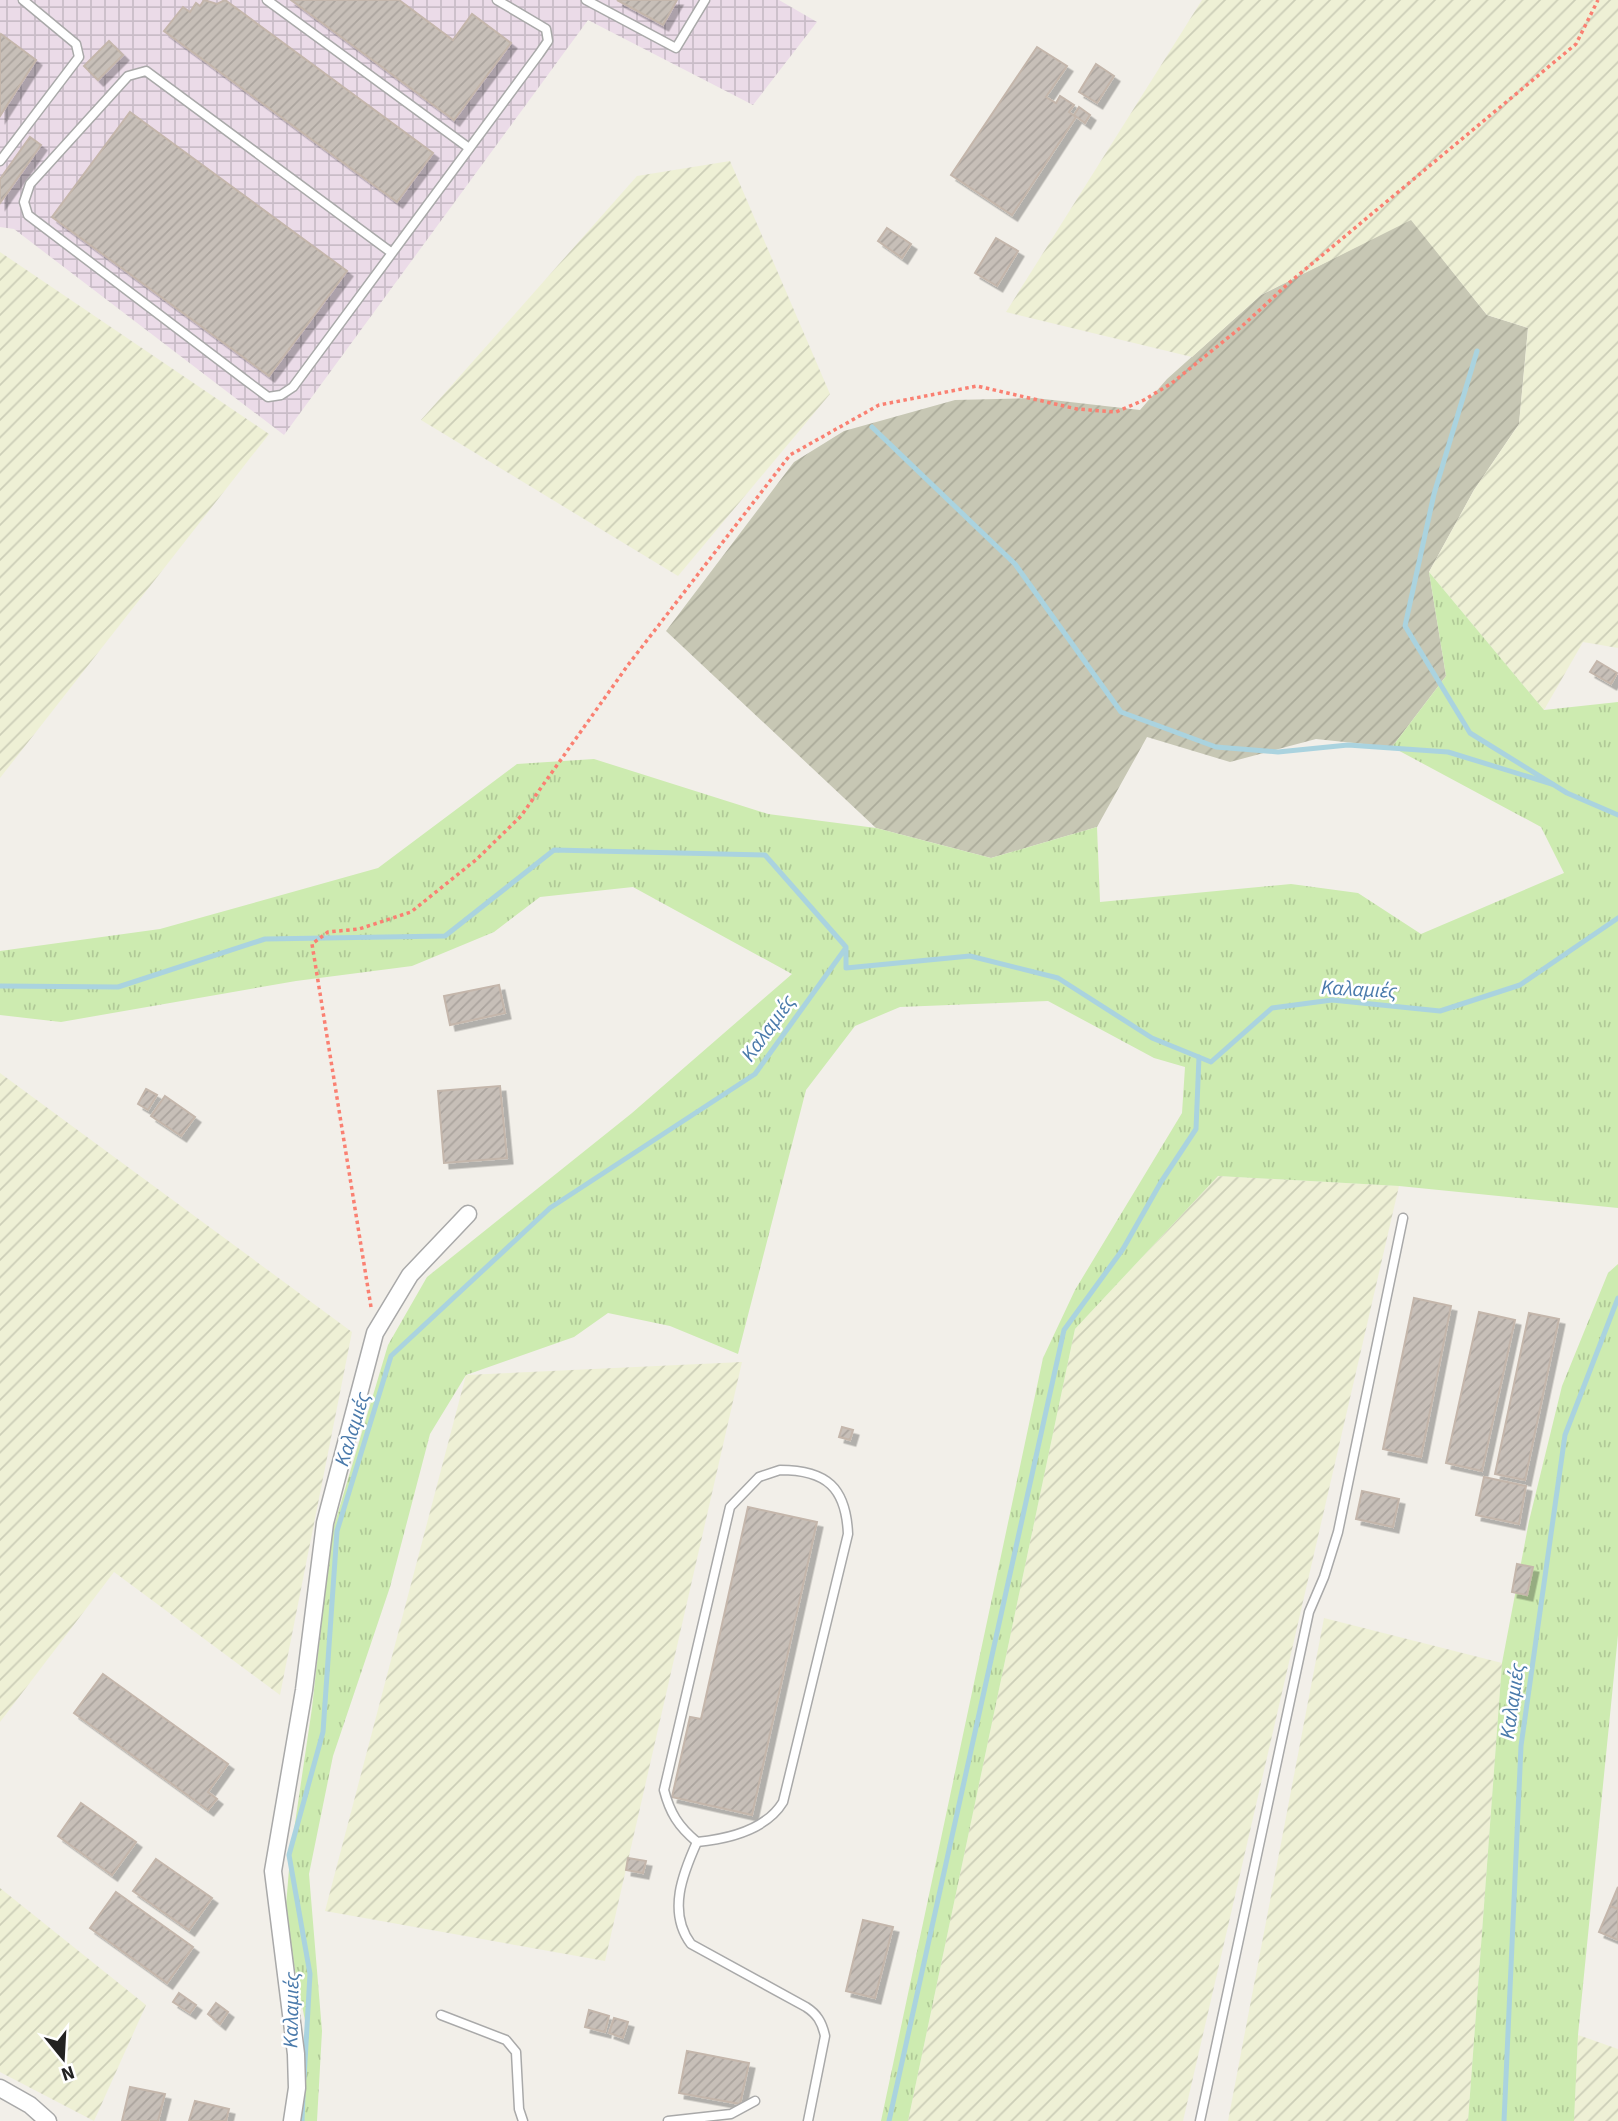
<svg xmlns="http://www.w3.org/2000/svg" width="1618" height="2121" viewBox="0 0 1618 2121" font-family="'Source Sans 3',sans-serif">
<style>
.industrial{fill:url(#industrial-grid)}
.construction{fill:url(#construction-furrows)}
.farmland{fill:url(#farmland-furrows)}
.grass{fill:url(#grass-tufts)}
.lines{fill:none;stroke-linecap:round;stroke-linejoin:round}
.stream{stroke:#aad3df;stroke-width:5}
.building{fill:url(#building-hatch);stroke:#c4b6ab;stroke-width:2;filter:url(#shadow)}
.lane-casing{stroke:#a9a9a9;stroke-width:11}
.street-casing{stroke:#a9a9a9;stroke-width:19}
.path{stroke:#fa8072;stroke-width:3.5;stroke-dasharray:3.5 3.5;stroke-linecap:butt}
.lane{stroke:#fff;stroke-width:8}
.street{stroke:#fff;stroke-width:16}
.labels{text-anchor:middle;dominant-baseline:central;stroke-width:5;stroke-linejoin:round;paint-order:stroke}
.water-label{font-size:21px;font-style:italic;fill:#4a7aab;stroke:#fff}
</style>
<defs>
<pattern id="industrial-grid" width="8" height="8" patternUnits="userSpaceOnUse" patternTransform="scale(1.75)"><rect width="8" height="8" fill="#ebdbe8"/><path d="M0 4h8M4 0v8" fill="none" stroke="#c9bcc7"/></pattern>
<pattern id="construction-furrows" width="10" height="10" patternUnits="userSpaceOnUse" patternTransform="scale(1.75)"><rect width="10" height="10" fill="#c7c7b4"/><path d="M-1 1l2-2M0 10L10 0M9 11l2-2" fill="none" stroke="#abab9a"/></pattern>
<pattern id="farmland-furrows" width="10" height="10" patternUnits="userSpaceOnUse" patternTransform="scale(1.75)"><rect width="10" height="10" fill="#eef0d5"/><path d="M-1 1l2-2M0 10L10 0M9 11l2-2" fill="none" stroke="#ccceb7"/></pattern>
<pattern id="grass-tufts" width="24" height="20" patternUnits="userSpaceOnUse" patternTransform="scale(1.75)"><rect width="24" height="20" fill="#cdebb0"/><path d="M3 7l-1-3M5 7V3M7 7l1-3M15 17l-1-3M17 17v-4M19 17l1-3" fill="none" stroke="#b0c997"/></pattern>
<pattern id="building-hatch" width="6" height="6" patternUnits="userSpaceOnUse" patternTransform="scale(1.75)"><rect width="6" height="6" fill="#c7bfb8"/><path d="M-1 1l2-2M0 6l6-6M5 7l2-2" fill="none" stroke="#aba49e"/></pattern>
<filter id="shadow"><feDropShadow dx="5.5" dy="5.5" stdDeviation="0" flood-color="#0004"/></filter>
</defs>
<rect width="100%" height="100%" fill="#f2efe9"/>
<path class="industrial" d="M 0,0 L 779,0 L 817,22 L 753,105 L 588,20 L 284,435 L 14,229 L 0,227 Z"/>
<path class="construction" d="M 1411,219 L 1487,315 L 1528,328 L 1519,424 L 1474,490 L 1429,572 L 1446,676 L 1392,747 L 1316,739 L 1230,762 L 1147,737 L 1097,827 L 991,858 L 876,828 L 666,631 L 794,462 L 844,431 L 955,400 L 1035,398 L 1140,410 L 1167,379 L 1261,295 Z"/>
<g class="farmland">
<path d="M 1202,0 L 1618,0 L 1618,648 L 1583,642 L 1544,710 L 1429,572 L 1474,490 L 1519,424 L 1528,328 L 1487,315 L 1411,220 L 1261,295 L 1192,357 L 1006,312 Z"/>
<path d="M 730,161 L 830,394 L 678,576 L 421,420 L 637,176 Z"/>
<path d="M 0,252 L 269,434 L 0,778 Z"/>
<path d="M 0,1073 L 352,1332 L 280,1695 L 114,1572 L 0,1722 Z"/>
<path d="M 1218,1176 L 1399,1186 L 1183,2121 L 908,2121 L 1075,1329 Z"/>
<path d="M 742,1362 L 605,1961 L 325,1911 L 466,1375 Z"/>
<path d="M 1324,1618 L 1502,1663 L 1468,2121 L 1228,2121 Z"/>
<path d="M 0,1888 L 146,2005 L 94,2121 L 0,2072 Z"/>
<path d="M 1578,2035 L 1618,2049 L 1618,2121 L 1574,2121 Z"/>
</g>
<g class="grass">
<path d="M 1429,572 L 1544,710 L 1618,702 L 1618,1208 L 1399,1186 L 1218,1176 L 1075,1329 L 908,2121 L 881,2121 L 1043,1358 L 1075,1290 L 1182,1113 L 1185,1067 L 1154,1058 L 1048,1001 L 900,1007 L 855,1026 L 806,1090 L 738,1354 L 670,1326 L 608,1313 L 574,1337 L 466,1375 L 430,1434 L 390,1587 L 333,1756 L 309,1874 L 322,2031 L 317,2121 L 301,2121 L 308,2036 L 285,1918 L 290,1857 L 312,1708 L 331,1536 L 388,1345 L 427,1277 L 632,1113 L 792,974 L 633,887 L 540,897 L 494,932 L 412,966 L 296,981 L 61,1022 L 0,1015 L 0,951 L 160,929 L 378,868 L 517,764 L 594,759 L 768,814 L 876,828 L 991,858 L 1097,827 L 1100,902 L 1291,884 L 1358,893 L 1421,934 L 1564,873 L 1541,827 L 1392,747 L 1446,676 Z"/>
<path d="M 1618,1264 L 1618,1635 L 1578,2035 L 1574,2121 L 1468,2121 L 1502,1663 L 1529,1521 L 1562,1386 L 1608,1273 Z"/>
</g>
<g class="lines">
<g class="stream">
<path d="M 1477,351 L 1434,494 L 1405,626 L 1470,733 L 1567,793 L 1618,815"/>
<path d="M 872,427 L 1015,564 L 1121,712 L 1216,747 L 1278,752 L 1348,745 L 1448,752 L 1552,784"/>
<path d="M 0,986 L 118,987 L 265,939 L 445,936 L 554,850 L 765,855 L 846,947 L 846,968 L 970,956 L 1058,978 L 1152,1038 L 1211,1062 L 1272,1008 L 1332,1000 L 1440,1011 L 1520,985 L 1618,918"/>
<path d="M 304,2079 L 310,1974 L 289,1855 L 323,1732 L 337,1531 L 391,1356 L 550,1208 L 755,1074 L 845,949"/>
<path d="M 302,2121 L 303,2096"/>
<path d="M 889,2121 L 1064,1330 L 1123,1249 L 1161,1182 L 1196,1129 L 1199,1057"/>
<path d="M 1504,2121 L 1521,1746 L 1565,1435 L 1618,1298"/>
</g>
</g>
<g class="building">
<path d="M 204,0 L 217,4 L 225,0 L 433,153 L 397,202 L 164,31 L 183,7 L 190,12 L 196,3 L 200,6 Z"/>
<path d="M 291,0 L 399,0 L 453,40 L 472,14 L 511,43 L 454,120 Z"/>
<path d="M 617,0 L 677,0 L 663,25 Z"/>
<path d="M 1,34 L 36,60 L 0,116 L 0,36 Z"/>
<path d="M 109,41 L 123,55 L 98,80 L 84,66 Z"/>
<path d="M 1037,47 L 1067,66 L 1046,97 L 1056,103 L 1060,96 L 1074,105 L 1069,112 L 1076,117 L 1012,215 L 951,175 Z"/>
<path d="M 1096,64 L 1114,76 L 1097,103 L 1079,92 Z"/>
<path d="M 1079,107 L 1090,115 L 1085,123 L 1074,115 Z"/>
<path d="M 130,112 L 347,271 L 269,376 L 52,217 Z"/>
<path d="M 30,137 L 41,145 L 0,203 L 0,179 Z"/>
<path d="M 887,228 L 911,244 L 902,258 L 878,241 Z"/>
<path d="M 996,238 L 1018,251 L 997,286 L 975,273 Z"/>
<path d="M 1597,661 L 1617,673 L 1611,684 L 1590,672 Z"/>
<path d="M 499,985 L 505,1013 L 450,1025 L 444,996 Z"/>
<path d="M 500,1086 L 507,1158 L 444,1163 L 438,1091 Z"/>
<path d="M 146,1089 L 157,1095 L 148,1110 L 138,1104 Z"/>
<path d="M 165,1096 L 195,1117 L 181,1136 L 151,1116 Z"/>
<path d="M 1414,1298 L 1451,1306 L 1421,1457 L 1383,1449 Z"/>
<path d="M 1479,1312 L 1515,1320 L 1482,1471 L 1446,1463 Z"/>
<path d="M 1529,1313 L 1559,1319 L 1525,1480 L 1495,1474 Z"/>
<path d="M 842,1427 L 853,1430 L 850,1440 L 839,1437 Z"/>
<path d="M 1484,1477 L 1526,1486 L 1519,1524 L 1476,1515 Z"/>
<path d="M 1362,1491 L 1399,1499 L 1393,1527 L 1356,1519 Z"/>
<path d="M 748,1507 L 817,1522 L 752,1815 L 672,1797 L 690,1717 L 701,1719 Z"/>
<path d="M 1517,1564 L 1533,1567 L 1527,1595 L 1512,1592 Z"/>
<path d="M 103,1674 L 228,1764 L 208,1792 L 217,1799 L 208,1810 L 74,1713 Z"/>
<path d="M 81,1803 L 136,1842 L 112,1875 L 58,1836 Z"/>
<path d="M 628,1858 L 646,1861 L 643,1873 L 626,1870 Z"/>
<path d="M 156,1859 L 212,1898 L 189,1930 L 133,1891 Z"/>
<path d="M 1618,1887 L 1618,1909 L 1610,1906 Z"/>
<path d="M 116,1892 L 193,1947 L 167,1983 L 90,1928 Z"/>
<path d="M 1610,1906 L 1618,1909 L 1618,1940 L 1599,1932 Z"/>
<path d="M 863,1920 L 893,1927 L 875,1998 L 846,1991 Z"/>
<path d="M 179,1993 L 196,2005 L 190,2013 L 173,2002 Z"/>
<path d="M 216,2003 L 228,2012 L 220,2024 L 208,2014 Z"/>
<path d="M 589,2010 L 609,2016 L 605,2032 L 585,2027 Z"/>
<path d="M 614,2018 L 628,2022 L 623,2038 L 609,2033 Z"/>
<path d="M 687,2051 L 749,2063 L 740,2104 L 679,2093 Z"/>
<path d="M 130,2087 L 165,2094 L 158,2121 L 122,2121 Z"/>
<path d="M 195,2101 L 229,2109 L 226,2121 L 189,2121 Z"/>
</g>
<g class="lines">
<defs>
<g id="lane">
<path d="M 267,0 L 469,148"/>
<path d="M 586,0 L 676,48 L 705,0"/>
<path d="M 0,161 L 79,57 L 76,44 L 23,0"/>
<path d="M 392,253 L 146,71 L 128,76 L 30,184 L 24,202 L 28,215 L 244,379 L 268,397 L 281,395 L 293,387 L 539,54 L 548,41 L 546,29 L 497,0"/>
<path d="M 780,1470 C 827,1470 846,1488 848,1534 L 783,1802 C 766,1830 727,1839 697,1842 C 678,1826 670,1813 664,1790 L 730,1507 L 759,1477 Z"/>
<path d="M 697,1842 C 683,1873 667,1912 691,1944 L 806,2007 C 817,2014 822,2022 825,2036 L 808,2121"/>
<path d="M 441,2015 L 506,2040 L 516,2052 L 519,2109 L 523,2121"/>
<path d="M 668,2121 L 731,2114 L 755,2101"/>
<path d="M 1200,2121 L 1309,1612 L 1324,1577 L 1338,1532 L 1403,1218"/>
</g>
<g id="street">
<path d="M 0,2088 L 30,2105 L 48,2121"/>
<path d="M 292,2121 L 297,2088 L 296,2054 L 273,1871 L 304,1690 L 325,1523 L 375,1333 L 410,1275 L 468,1214"/>
</g>
</defs>
<use href="#lane" class="lane-casing"/>
<use href="#street" class="street-casing"/>
<path class="path" d="M 371,1307 L 312,944 L 328,932 L 359,929 L 411,912 L 477,859 L 521,816 L 628,665 L 790,455 L 879,405 L 977,386 L 1077,409 L 1116,412 L 1144,400 L 1172,383 L 1240,328 L 1290,282 L 1576,44 L 1598,0"/>
<use href="#lane" class="lane"/>
<use href="#street" class="street"/>
</g>
<g class="labels">
<g class="water-label">
<text transform="translate(1359 989) rotate(3)">Καλαμιές</text>
<text transform="translate(768 1028) rotate(-54)">Καλαμιές</text>
<text transform="translate(352 1429) rotate(-73)">Καλαμιές</text>
<text transform="translate(1512 1701) rotate(-82)">Καλαμιές</text>
<text transform="translate(291 2010) rotate(-89)">Καλαμιές</text>
</g>
</g>
<g transform="translate(63 2058) rotate(162)" stroke="#ffffff" stroke-width="5" paint-order="stroke">
<path d="M0-5L12 26L0 18L-12 26Z" fill="#222222"/>
<text y="-10" font-size="19" font-weight="bold" text-anchor="middle" fill="#222222">N</text>
</g>
</svg>
